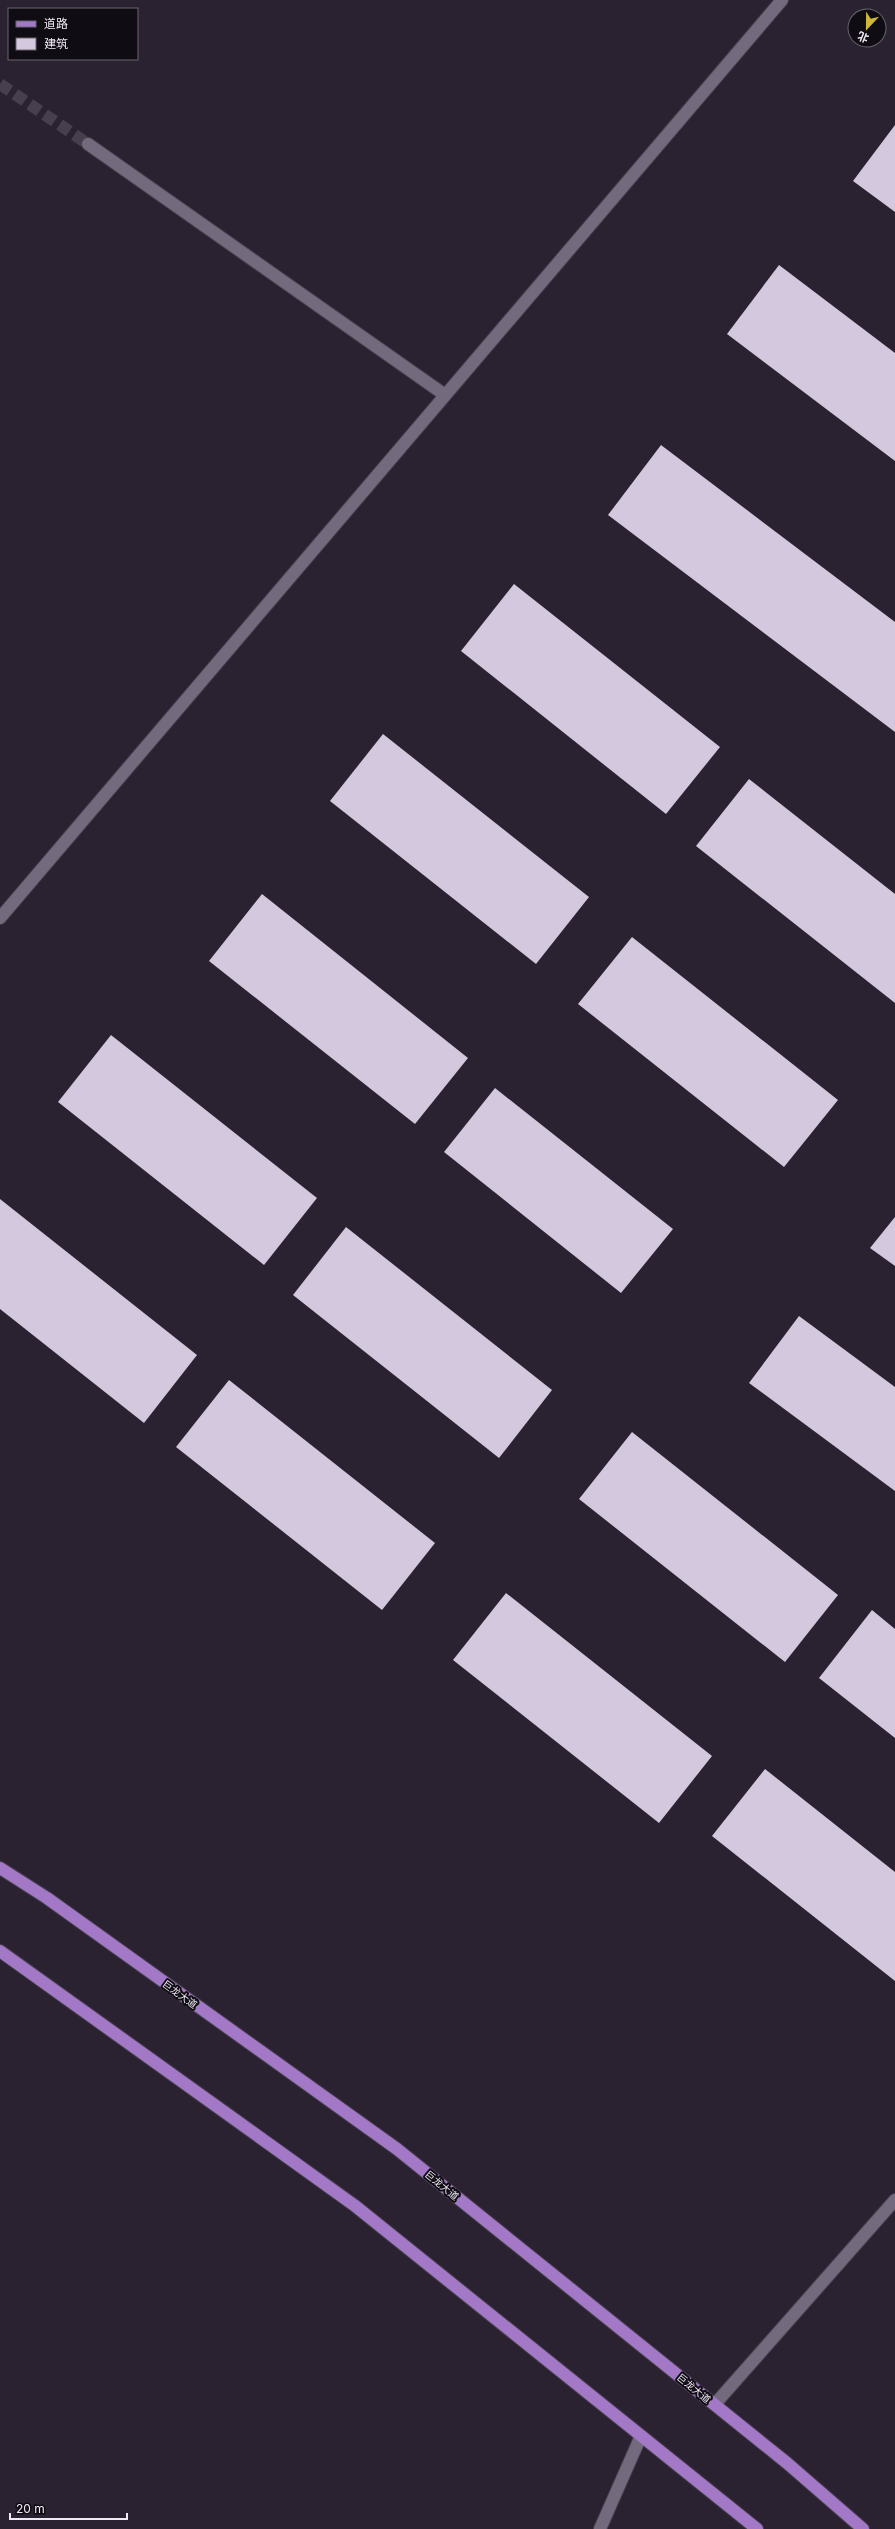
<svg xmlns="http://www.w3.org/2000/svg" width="895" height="2529" viewBox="0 0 895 2529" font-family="Inter,'Noto Sans SC',sans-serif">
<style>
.building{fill:#d3c8de}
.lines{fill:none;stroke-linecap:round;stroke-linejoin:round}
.minor-tunnel{stroke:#483f4e;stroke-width:12;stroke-dasharray:12 6;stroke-linecap:butt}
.service-casing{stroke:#47404e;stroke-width:14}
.minor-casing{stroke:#47404e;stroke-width:14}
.tertiary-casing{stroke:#47404e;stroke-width:14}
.primary-casing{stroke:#47404e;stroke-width:14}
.service{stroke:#746a7d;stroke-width:12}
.minor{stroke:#746a7d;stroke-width:12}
.tertiary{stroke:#746a7d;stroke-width:12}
.primary{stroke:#a378c6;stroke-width:12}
.labels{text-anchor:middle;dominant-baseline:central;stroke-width:4;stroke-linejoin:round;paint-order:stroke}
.street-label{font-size:10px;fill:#f0eaf5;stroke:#100c14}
</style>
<rect width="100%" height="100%" fill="#2a2131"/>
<g class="building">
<path d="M 895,125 L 895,212 L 853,181 Z"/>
<path d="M 779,265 L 895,353 L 895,461 L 727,334 Z"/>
<path d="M 661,445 L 895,622 L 895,732 L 608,515 Z"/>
<path d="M 514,584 L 720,747 L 666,814 L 461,651 Z"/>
<path d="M 383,734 L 589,897 L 536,964 L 330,801 Z"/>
<path d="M 749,779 L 895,894 L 895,1003 L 696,846 Z"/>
<path d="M 262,894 L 468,1058 L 415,1124 L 209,961 Z"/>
<path d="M 632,937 L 838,1100 L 784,1167 L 578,1004 Z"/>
<path d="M 111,1035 L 317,1198 L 264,1265 L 58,1102 Z"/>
<path d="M 495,1088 L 673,1229 L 621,1293 L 444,1152 Z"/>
<path d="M 0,1199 L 197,1355 L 144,1423 L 0,1309 Z"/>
<path d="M 895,1217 L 895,1266 L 870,1248 Z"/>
<path d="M 346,1227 L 552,1390 L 499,1458 L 293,1295 Z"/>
<path d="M 799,1316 L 895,1387 L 895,1491 L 749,1383 Z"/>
<path d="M 229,1380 L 435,1543 L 382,1610 L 176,1447 Z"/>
<path d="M 632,1432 L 838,1595 L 785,1662 L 579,1499 Z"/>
<path d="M 506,1593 L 712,1756 L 659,1823 L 453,1660 Z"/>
<path d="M 872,1610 L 895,1629 L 895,1738 L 819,1678 Z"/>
<path d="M 765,1769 L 895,1872 L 895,1981 L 712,1836 Z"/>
</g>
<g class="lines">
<path class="minor-tunnel" d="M 0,84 L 88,144"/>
<defs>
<path id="service" d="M 715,2404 L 895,2200"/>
<g id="minor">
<path d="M 88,144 L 445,395"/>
<path d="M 600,2529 L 641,2436"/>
</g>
<path id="tertiary" d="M 0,918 L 782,0"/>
<g id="primary">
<path d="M 0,1868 L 47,1898 L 397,2149 L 787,2463 L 863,2529"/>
<path d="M 0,1951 L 354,2205 L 757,2529"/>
</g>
</defs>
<use href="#service" class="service-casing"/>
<use href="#minor" class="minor-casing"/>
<use href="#tertiary" class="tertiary-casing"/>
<use href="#primary" class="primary-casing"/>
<use href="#service" class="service"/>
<use href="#minor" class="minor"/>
<use href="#tertiary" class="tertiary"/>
<use href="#primary" class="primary"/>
</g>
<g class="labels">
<g class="street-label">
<text transform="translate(180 1994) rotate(36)">巨龙大道</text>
<text transform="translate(442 2185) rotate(39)">巨龙大道</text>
<text transform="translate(694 2388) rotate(39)">巨龙大道</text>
</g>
</g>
<rect x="8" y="8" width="130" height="52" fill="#100c14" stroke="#6a656e"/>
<rect x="16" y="21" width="20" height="6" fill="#a378c6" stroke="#6a656e"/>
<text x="44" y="28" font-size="12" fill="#f0eaf5">道路</text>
<rect x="16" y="38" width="20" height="12" fill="#d3c8de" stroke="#6a656e"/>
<text x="44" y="48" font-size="12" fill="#f0eaf5">建筑</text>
<g transform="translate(867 28) rotate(202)"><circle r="19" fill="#100c14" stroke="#6a656e"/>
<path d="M0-3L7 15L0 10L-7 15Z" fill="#d0b837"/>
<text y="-6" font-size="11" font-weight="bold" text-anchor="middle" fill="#f0eaf5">北</text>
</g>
<path d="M10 2513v6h117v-6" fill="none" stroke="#f0eaf5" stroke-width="2"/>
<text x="16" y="2513" font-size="12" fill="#f0eaf5" stroke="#100c14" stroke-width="3" paint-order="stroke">20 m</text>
</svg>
